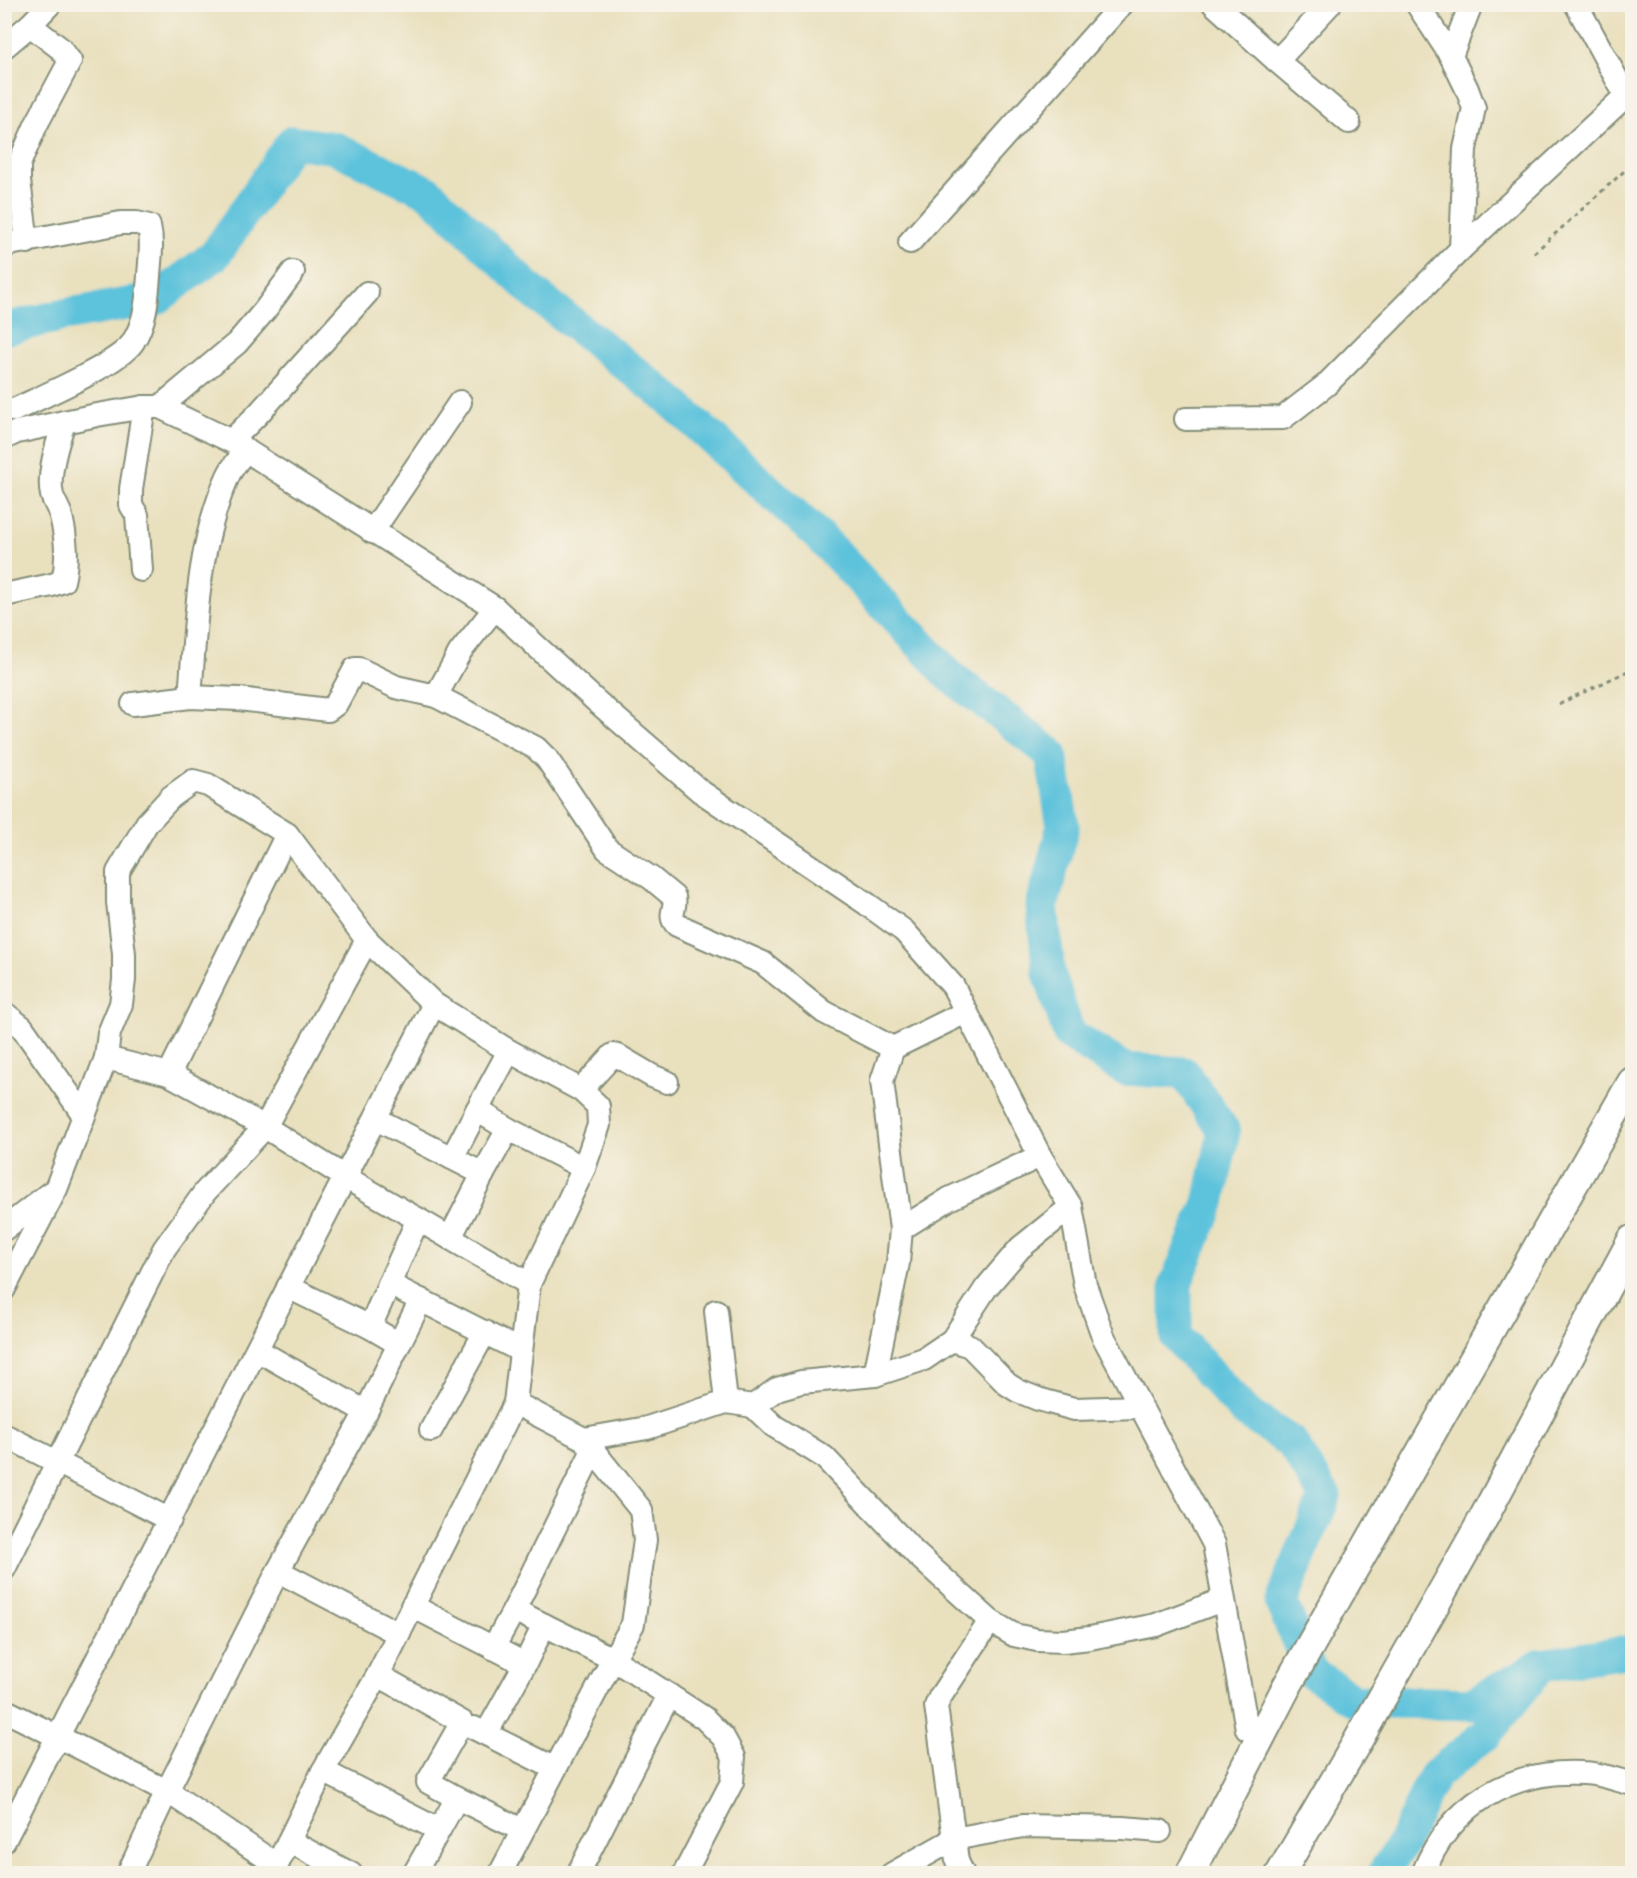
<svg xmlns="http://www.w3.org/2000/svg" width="1637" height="1878" viewBox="0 0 1637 1878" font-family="'Playpen Sans',sans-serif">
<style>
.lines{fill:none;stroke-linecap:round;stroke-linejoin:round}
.river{stroke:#5dc2db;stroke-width:33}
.minor-casing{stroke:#848e79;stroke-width:26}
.major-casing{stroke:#848e79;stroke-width:32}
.path{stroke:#848e79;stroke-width:3;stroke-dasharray:4.5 4.5;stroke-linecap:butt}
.minor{stroke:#fff;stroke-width:22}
.major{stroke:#fff;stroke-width:28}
</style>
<rect width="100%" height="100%" fill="#f7f3e8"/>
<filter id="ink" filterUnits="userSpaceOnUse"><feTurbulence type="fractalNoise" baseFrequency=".0167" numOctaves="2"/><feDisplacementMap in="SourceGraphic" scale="12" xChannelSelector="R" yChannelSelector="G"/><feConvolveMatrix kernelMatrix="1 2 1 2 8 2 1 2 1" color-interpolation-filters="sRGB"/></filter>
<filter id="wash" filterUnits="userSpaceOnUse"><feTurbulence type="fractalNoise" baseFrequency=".008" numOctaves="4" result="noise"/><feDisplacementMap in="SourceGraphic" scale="24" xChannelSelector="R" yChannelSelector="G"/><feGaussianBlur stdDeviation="1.35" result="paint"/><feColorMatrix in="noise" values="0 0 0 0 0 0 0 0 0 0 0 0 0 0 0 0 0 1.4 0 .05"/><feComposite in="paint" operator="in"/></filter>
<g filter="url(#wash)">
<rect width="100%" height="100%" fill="#e9e0be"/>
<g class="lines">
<g class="river">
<path d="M 4,329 L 64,315 L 156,299 L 215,255 L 292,142 L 335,148 L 428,192 L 534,293 L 669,399 L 824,541 L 949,675 L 1051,754 L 1063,826 L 1042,906 L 1049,973 L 1069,1034 L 1124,1069 L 1184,1073 L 1224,1131 L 1209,1203 L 1176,1283 L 1176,1336 L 1245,1412 L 1291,1442 L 1325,1496 L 1281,1602 L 1311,1672 L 1355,1701 L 1472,1704 L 1542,1665"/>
<path d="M 1383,1874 L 1404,1841 L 1434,1776 L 1486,1734 L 1542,1665 L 1632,1651"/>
</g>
</g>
</g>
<g filter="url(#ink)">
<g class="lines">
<defs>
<g id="minor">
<path d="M 1214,4 L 1277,61 L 1330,4"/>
<path d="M 1417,4 L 1451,56 L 1471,4"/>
<path d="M 1576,4 L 1626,96"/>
<path d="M 4,47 L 30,25 L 50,4"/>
<path d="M 1451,56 L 1467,89 L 1474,108 L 1465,149 L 1461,249 L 1632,90"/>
<path d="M 1277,61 L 1349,122"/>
<path d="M 27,242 L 19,181 L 19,164 L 36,125 L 70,61 L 61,49 L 30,25"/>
<path d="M 910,242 L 1122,4"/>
<path d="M 4,245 L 121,223 L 137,223 L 149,226 C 153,243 150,259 149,276 C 147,300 146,321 133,342 C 119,364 41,397 14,410 L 4,409"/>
<path d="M 160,407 L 237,343 L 265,310 L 293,272"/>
<path d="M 1186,419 L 1283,418 L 1326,385 L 1461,249"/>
<path d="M 4,438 L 17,432 L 97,415 L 144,407 L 160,407 L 231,441 L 495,608 L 595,700 L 700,791 L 867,904 L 904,931 L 953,986 L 1040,1156 L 1071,1207 L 1085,1285 L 1103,1336 L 1214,1544 L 1247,1729"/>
<path d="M 231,441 L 258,414 L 367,293"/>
<path d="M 372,532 L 460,402"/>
<path d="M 141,570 L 137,515 L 131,505 L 131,489 L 144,407"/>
<path d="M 4,595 L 52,585 L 63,581 C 68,561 66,536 61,516 C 59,509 54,502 52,495 C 47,475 58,441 64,422"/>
<path d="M 495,608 L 460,652 L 436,696 L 536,748 L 547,759 L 607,849 L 651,878 L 674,897 C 677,908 667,916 677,925 L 763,963 L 824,1012 L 893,1048"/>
<path d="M 190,697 C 196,623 197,545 228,476 C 232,467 240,458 246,450"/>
<path d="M 133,704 L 190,697 L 239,699 L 328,710 L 336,704 L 355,669 L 359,669 L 396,687 L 436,696"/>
<path d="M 367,940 L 434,1004 L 345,1177 L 529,1284 L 584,1168 L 599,1125 L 598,1106 L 581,1090 L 509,1051 L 434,1004"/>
<path d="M 966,1012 L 893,1048 L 882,1081 L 901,1229 L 949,1199 L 1040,1156"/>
<path d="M 4,1013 L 22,1027 L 83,1114"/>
<path d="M 581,1090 L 613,1055 L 618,1056 L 652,1076 L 667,1082"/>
<path d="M 376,1119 L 483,1174 L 450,1238"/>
<path d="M 508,1129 L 477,1110 L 509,1051"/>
<path d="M 452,1158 L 477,1110"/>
<path d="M 483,1174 L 508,1129 L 584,1168"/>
<path d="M 4,1229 L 50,1193"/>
<path d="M 389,1284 L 521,1351"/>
<path d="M 288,1287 L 370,1327"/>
<path d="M 4,1289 L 56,1189 L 106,1058 L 109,1033 L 121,1004 L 124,980 L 124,954 L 118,902 L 118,872 L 147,823 L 171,797 L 193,781 L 208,785 L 287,834 L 169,1074"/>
<path d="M 716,1311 L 726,1402"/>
<path d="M 952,1340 L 970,1346 L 1007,1384 L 1018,1391 L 1038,1399 L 1074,1409 L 1140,1407"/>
<path d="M 399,1344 L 421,1300"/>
<path d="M 257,1350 L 366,1412 L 399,1344 L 370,1327 L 418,1219"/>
<path d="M 875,1375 L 898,1263 L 901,1229"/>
<path d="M 515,1403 L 529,1284"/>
<path d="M 753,1406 L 774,1426 L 824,1457 L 915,1553 L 990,1621 L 1014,1635 L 1037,1640 L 1063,1641 L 1090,1638 L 1156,1625 L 1222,1600"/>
<path d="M 366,1412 L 278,1571 L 399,1634"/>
<path d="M 431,1430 L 485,1332"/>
<path d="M 4,1435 L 170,1520"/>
<path d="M 584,1439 L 647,1428 L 726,1402 L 753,1406 L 777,1389 L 801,1382 L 875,1375 L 924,1359 L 952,1340 L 986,1288 L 1020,1248 L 1071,1207"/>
<path d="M 4,1569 L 164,1249 L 205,1192 L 265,1127 L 367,940 L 287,834"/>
<path d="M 278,1571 L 167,1791 L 277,1865 L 323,1771 L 378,1675 L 515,1403 L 584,1439 L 641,1510 L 645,1540 L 633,1624 L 613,1659 L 514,1610"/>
<path d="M 412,1606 L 525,1664 L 486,1734"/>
<path d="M 493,1648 L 514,1610 L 593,1450"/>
<path d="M 525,1664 L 544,1625"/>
<path d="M 378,1675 L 462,1722 L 428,1782 L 457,1798 L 439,1830"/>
<path d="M 4,1710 L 167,1791 L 128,1874"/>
<path d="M 474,1728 L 554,1768"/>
<path d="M 323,1771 L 439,1830 L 414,1874"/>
<path d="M 457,1798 L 522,1830"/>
<path d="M 4,1841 L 345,1177 L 265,1127 L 169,1074 L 106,1058"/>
<path d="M 289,1841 L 351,1874"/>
<path d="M 500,1874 L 613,1659 L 704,1718 L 723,1737 L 734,1757 L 732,1782 L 684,1874"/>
<path d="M 578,1874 L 669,1695"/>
<path d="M 892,1874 L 954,1839 L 1023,1826 L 1123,1828 L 1160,1831"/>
<path d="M 963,1874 L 957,1861 L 936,1706 L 940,1697 L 990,1621"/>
<path d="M 1423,1874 C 1449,1805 1511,1769 1583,1773 C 1599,1773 1617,1780 1632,1784"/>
</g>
<g id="major">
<path d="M 1190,1874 L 1287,1686 L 1632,1082"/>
<path d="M 1280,1874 L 1356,1744 L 1477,1530 L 1632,1240"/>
</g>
</defs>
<use href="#minor" class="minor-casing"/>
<use href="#major" class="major-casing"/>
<g class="path">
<path d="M 1534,253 L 1632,164"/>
<path d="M 1559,704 L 1632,669"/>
</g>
<use href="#minor" class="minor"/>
<use href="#major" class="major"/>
</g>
</g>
<rect width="1637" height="1878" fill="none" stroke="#f7f3e8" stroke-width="24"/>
</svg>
